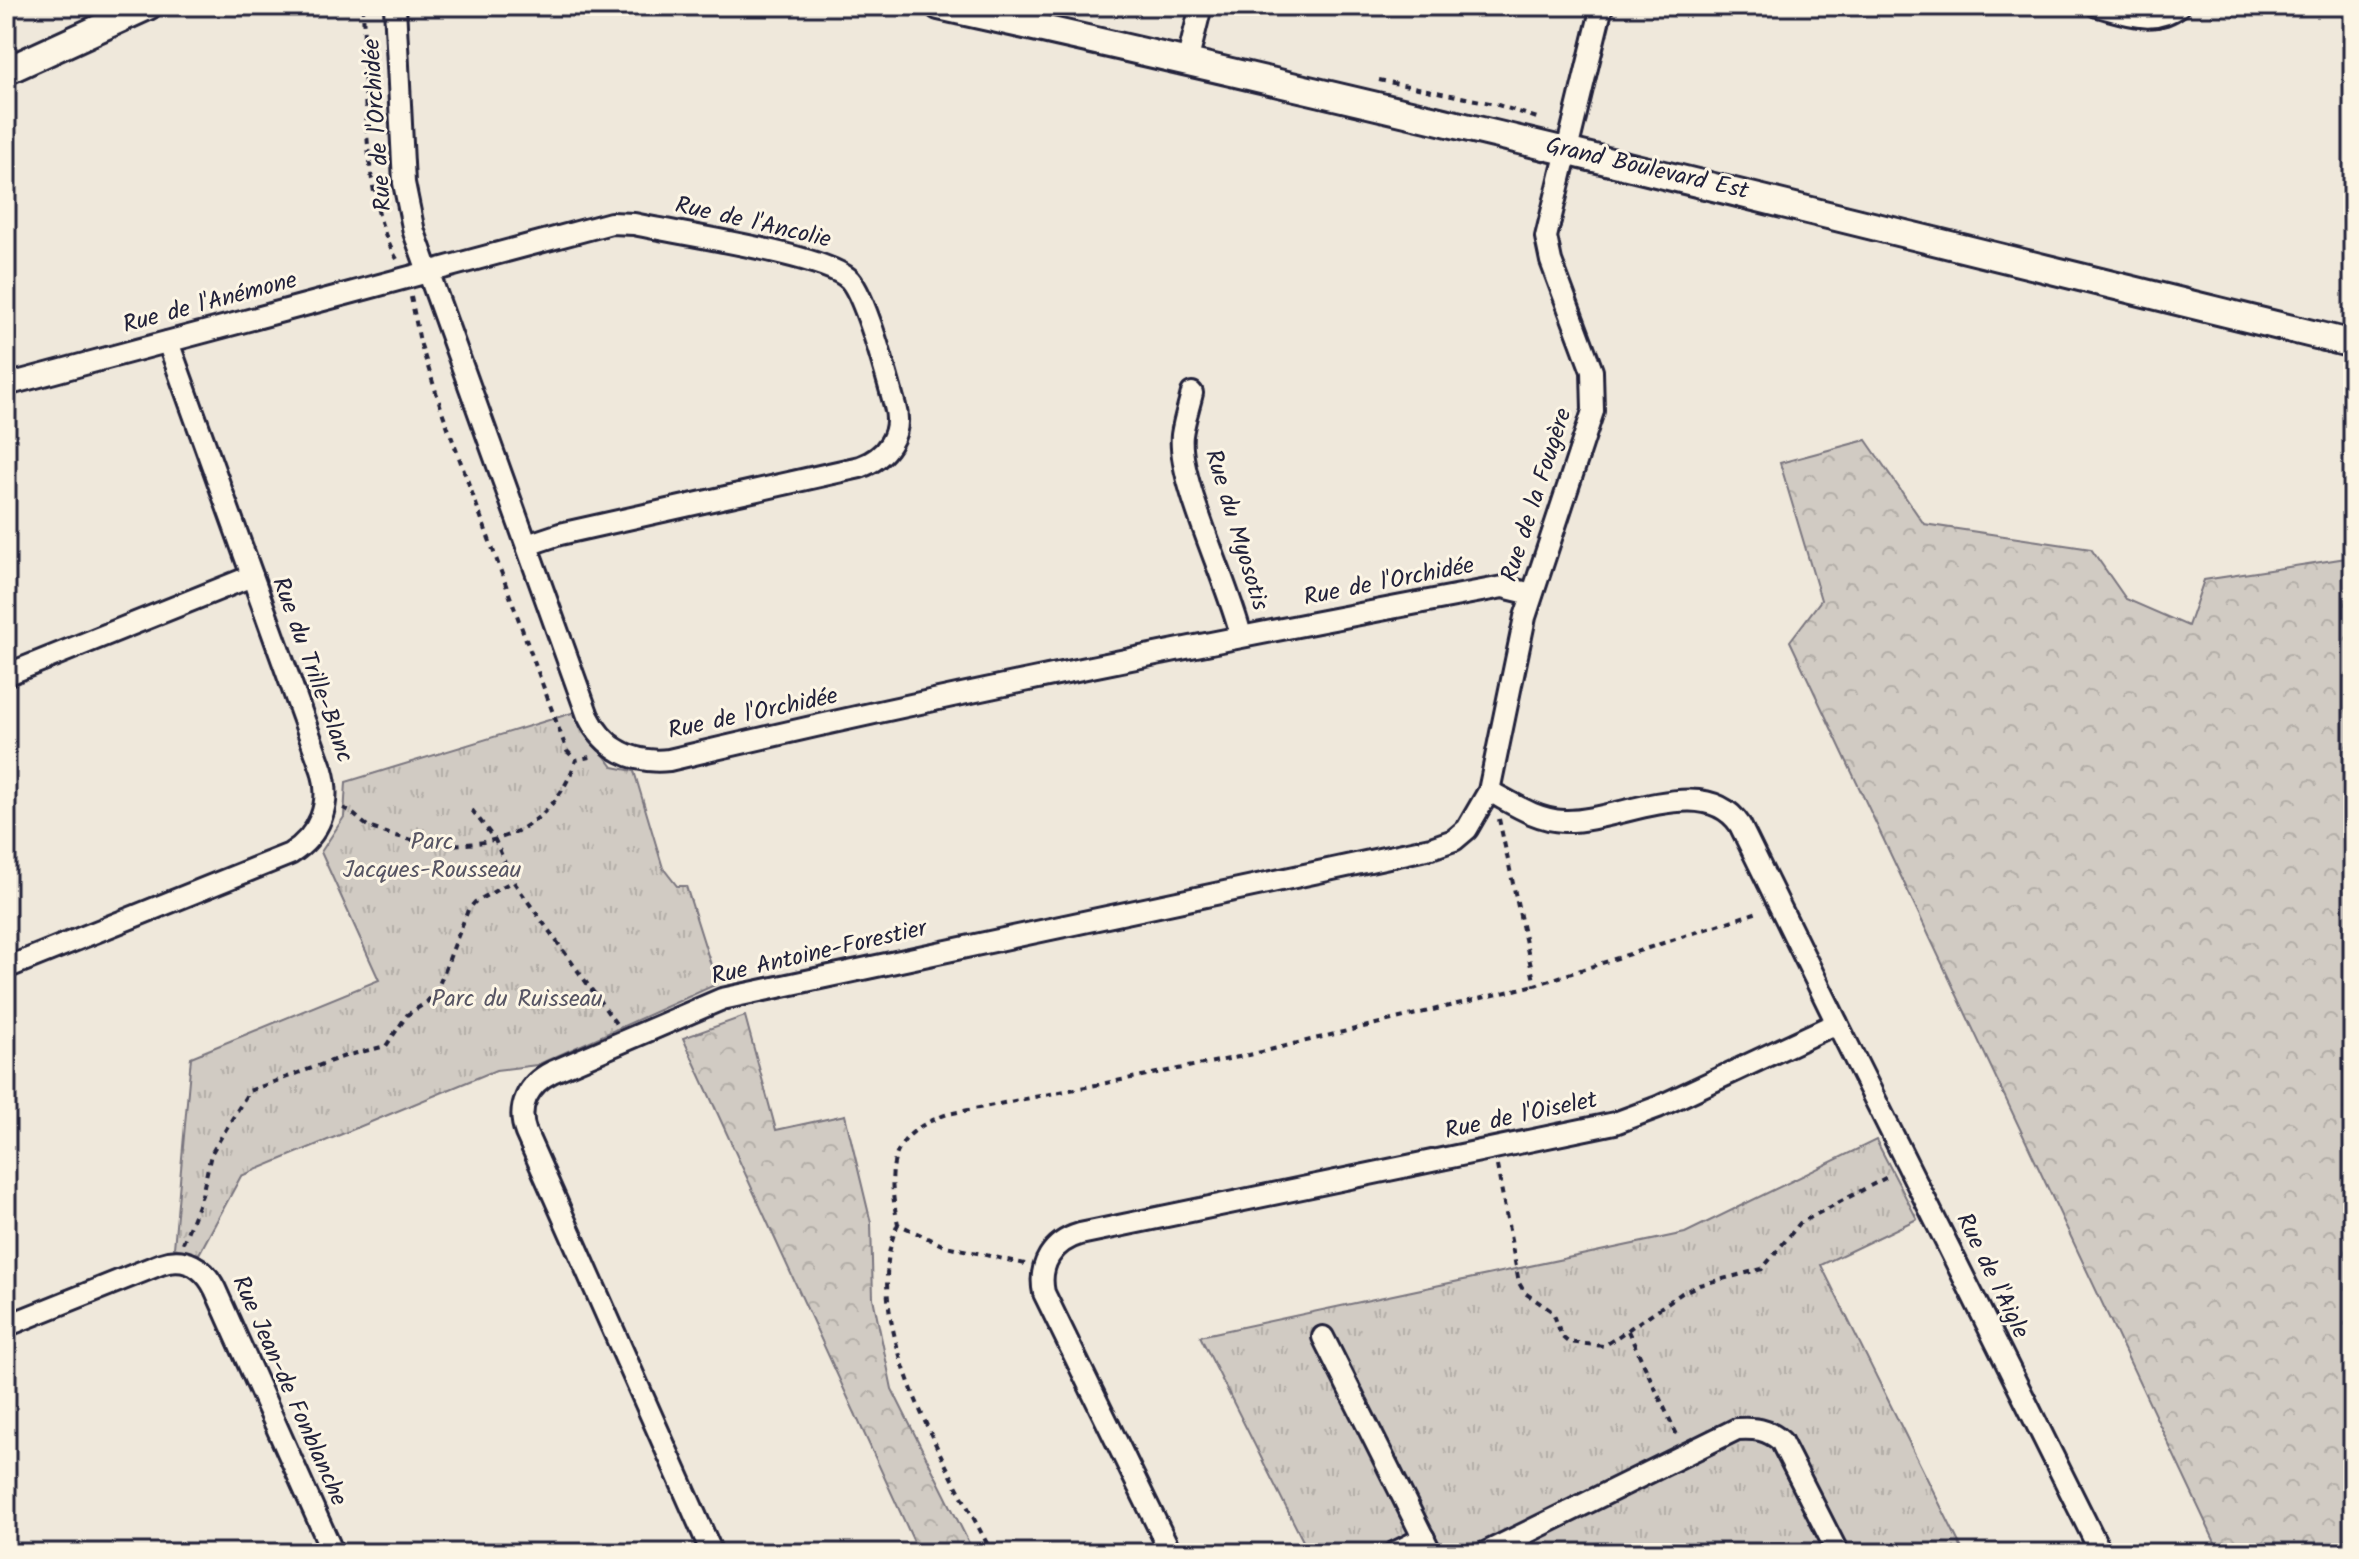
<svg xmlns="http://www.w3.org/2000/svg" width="2359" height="1559" viewBox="0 0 2359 1559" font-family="Kalam,sans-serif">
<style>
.forest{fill:url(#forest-crowns);stroke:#7a767f;stroke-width:2}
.park{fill:url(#park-tufts);stroke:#7a767f;stroke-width:2}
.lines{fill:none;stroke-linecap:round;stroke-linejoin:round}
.minor-casing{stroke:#22223b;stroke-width:26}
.tertiary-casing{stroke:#22223b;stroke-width:32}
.path{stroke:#22223b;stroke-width:4;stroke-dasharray:6 6;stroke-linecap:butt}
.minor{stroke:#fcf5e5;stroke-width:20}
.tertiary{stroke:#fcf5e5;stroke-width:26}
.labels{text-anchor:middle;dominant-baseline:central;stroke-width:6;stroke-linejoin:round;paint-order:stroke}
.street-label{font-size:24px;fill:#22223b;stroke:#fcf5e5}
.park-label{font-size:24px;fill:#575564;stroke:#fcf5e5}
</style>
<defs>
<pattern id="forest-crowns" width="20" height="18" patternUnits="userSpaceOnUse" patternTransform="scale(2)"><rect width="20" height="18" fill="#d1cbc3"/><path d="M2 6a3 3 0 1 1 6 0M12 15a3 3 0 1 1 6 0" fill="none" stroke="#b3aea8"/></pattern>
<pattern id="park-tufts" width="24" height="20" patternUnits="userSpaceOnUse" patternTransform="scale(2)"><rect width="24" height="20" fill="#d1cbc3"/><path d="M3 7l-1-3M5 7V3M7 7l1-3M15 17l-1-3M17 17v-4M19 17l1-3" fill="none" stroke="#b3aea8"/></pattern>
</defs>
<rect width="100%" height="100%" fill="#efe8db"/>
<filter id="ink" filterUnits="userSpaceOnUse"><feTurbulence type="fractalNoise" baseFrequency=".0125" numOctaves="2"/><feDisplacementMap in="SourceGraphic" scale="16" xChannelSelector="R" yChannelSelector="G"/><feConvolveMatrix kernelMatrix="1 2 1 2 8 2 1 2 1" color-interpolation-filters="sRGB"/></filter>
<g filter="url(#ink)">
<g class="forest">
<path d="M 1866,440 L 1924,524 L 2091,549 L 2126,599 L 2188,626 L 2204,580 L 2353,557 L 2353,1553 L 2220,1553 L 1790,641 L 1821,600 L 1780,463 Z"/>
<path d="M 745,1016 L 776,1130 L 845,1115 L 871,1223 L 873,1298 L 892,1389 L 974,1553 L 919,1553 L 683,1038 Z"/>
</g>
<g class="park">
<path d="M 572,713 L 613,767 L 634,771 L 663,868 L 677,886 L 686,886 L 717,984 L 537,1065 L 496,1070 L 241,1176 L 199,1254 L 174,1248 L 191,1057 L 379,980 L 321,852 L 344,817 L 346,782 Z"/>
<path d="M 1876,1140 L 1917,1219 L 1821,1265 L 1964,1553 L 1309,1553 L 1200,1336 L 1685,1233 Z"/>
</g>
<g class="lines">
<defs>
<g id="minor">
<path d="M 395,6 L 404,183 L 414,232 L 588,716 C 604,749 633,764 669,760 C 946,694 1224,639 1503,587 L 1532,594"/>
<path d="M 2097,6 C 2125,13 2154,26 2179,6"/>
<path d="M 1188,59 L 1201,6"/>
<path d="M 6,385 L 611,223 L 634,224 C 674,233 828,255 850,280 C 867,300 887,378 895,406 C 903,434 886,458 860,467 L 560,534 L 527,545"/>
<path d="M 1192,393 C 1189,406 1184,421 1182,435 C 1177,480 1229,584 1241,636"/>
<path d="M 6,675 L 252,576"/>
<path d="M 6,968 L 290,854 C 320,835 332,804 322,770 L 168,342"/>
<path d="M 1837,1023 L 2101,1553"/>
<path d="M 6,1326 L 161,1264 C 185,1256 204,1267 215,1289 L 333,1553"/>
<path d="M 1323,1337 L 1431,1553"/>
<path d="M 712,1553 L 526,1133 C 516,1107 528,1084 552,1072 L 722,999 L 1431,848 L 1454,840 L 1467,829 L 1489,791 L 1525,617 L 1593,411 L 1592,371 L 1551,261 L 1546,237 L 1602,6"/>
<path d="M 1171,1553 L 1044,1293 C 1038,1265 1052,1242 1080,1234 L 1615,1123 L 1658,1107 L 1837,1023 L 1740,825 C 1705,771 1616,823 1564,821 C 1536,820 1512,803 1489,791"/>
<path d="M 1394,1553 L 1424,1538"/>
<path d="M 1485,1553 L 1737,1429 C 1755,1428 1767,1429 1781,1441 L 1838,1553"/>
</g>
<g id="tertiary">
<path d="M 939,6 C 1413,110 1882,229 2353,344"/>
<path d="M 6,71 L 148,6"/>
</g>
</defs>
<use href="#minor" class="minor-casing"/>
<use href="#tertiary" class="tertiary-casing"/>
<g class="path">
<path d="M 363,6 C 366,77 360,199 397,259"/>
<path d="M 1379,80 L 1495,104 L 1537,118"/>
<path d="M 411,297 L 420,342 L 443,414 L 567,751 L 576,760"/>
<path d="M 343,808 C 356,813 362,825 374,829 C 454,858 545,852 576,760 L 594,756"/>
<path d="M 472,810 L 495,840 L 513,881 L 617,1025"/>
<path d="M 1499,819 L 1535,985 L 1761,911"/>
<path d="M 1497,1166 L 1519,1283 L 1525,1293 L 1553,1312 L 1562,1337 L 1568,1342 L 1604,1346 L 1682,1293 L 1699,1285 L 1762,1269 L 1800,1223 L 1889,1176"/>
<path d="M 898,1224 C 855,1318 949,1469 992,1553"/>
<path d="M 183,1243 L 202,1195 L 211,1154 L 249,1091 L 345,1056 L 386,1046 L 407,1015 L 427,1002 L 439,985 L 468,910 L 475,902 L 513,881"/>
<path d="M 1025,1264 L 942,1245 L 898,1224 C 886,1167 889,1134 948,1114 L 1249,1055 L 1535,985"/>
<path d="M 1628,1331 L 1678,1437"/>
</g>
<use href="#minor" class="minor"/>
<use href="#tertiary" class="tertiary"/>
</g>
</g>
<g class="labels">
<g class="street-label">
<text transform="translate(378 125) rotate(-94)">Rue de l'Orchidée</text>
<text transform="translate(1647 169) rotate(13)">Grand Boulevard Est</text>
<text transform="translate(753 223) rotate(13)">Rue de l'Ancolie</text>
<text transform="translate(210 303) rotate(-15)">Rue de l'Anémone</text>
<text transform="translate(1537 495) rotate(-72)">Rue de la Fougère</text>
<text transform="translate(1236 530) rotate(73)">Rue du Myosotis</text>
<text transform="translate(1389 582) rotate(-11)">Rue de l'Orchidée</text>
<text transform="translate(312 670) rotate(70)">Rue du Trille-Blanc</text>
<text transform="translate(753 714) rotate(-12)">Rue de l'Orchidée</text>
<text transform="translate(819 953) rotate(-13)">Rue Antoine-Forestier</text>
<text transform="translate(1521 1116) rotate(-12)">Rue de l'Oiselet</text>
<text transform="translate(1992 1276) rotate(64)">Rue de l'Aigle</text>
<text transform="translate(289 1391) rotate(66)">Rue Jean-de Fonblanche</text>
</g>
<g class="park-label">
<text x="432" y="842">Parc<tspan x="432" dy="28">Jacques-Rousseau</tspan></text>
<text x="517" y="999">Parc du Ruisseau</text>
</g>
</g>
<rect width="2359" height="1559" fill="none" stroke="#fcf5e5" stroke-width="32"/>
<rect x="16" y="16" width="2327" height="1527" fill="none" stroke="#22223b" stroke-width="3" filter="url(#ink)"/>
</svg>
